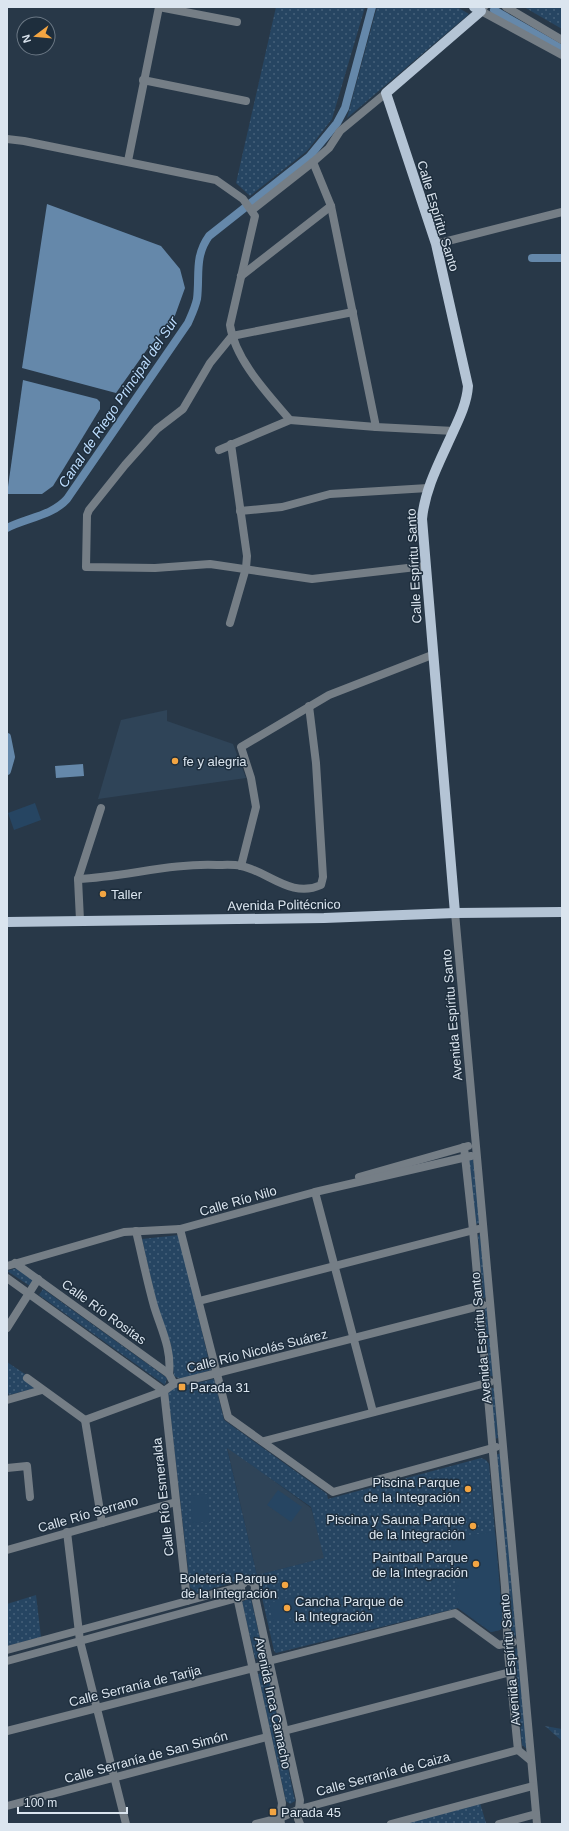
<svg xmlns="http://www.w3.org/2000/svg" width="569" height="1831" viewBox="0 0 569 1831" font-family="Arial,sans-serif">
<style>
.built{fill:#2f4458}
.green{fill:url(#green-dots);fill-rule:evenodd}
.wetland{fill:url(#wetland-marsh)}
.pitch{fill:#264562}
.water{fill:#6588aa}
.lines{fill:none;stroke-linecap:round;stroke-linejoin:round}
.canal{stroke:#6588aa;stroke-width:8}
.minor{stroke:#757e86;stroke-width:8}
.major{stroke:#b4c4d5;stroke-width:10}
.poi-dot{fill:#f3a542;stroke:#1e2e3d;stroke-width:1.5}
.labels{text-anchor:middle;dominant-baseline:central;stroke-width:3;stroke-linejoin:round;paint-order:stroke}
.street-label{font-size:13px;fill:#dbe5ef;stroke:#1e2e3d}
.poi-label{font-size:13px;fill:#dbe5ef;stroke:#1e2e3d;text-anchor:start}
.water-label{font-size:14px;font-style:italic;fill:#bcdcfd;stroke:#1e2e3d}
</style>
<defs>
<pattern id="green-dots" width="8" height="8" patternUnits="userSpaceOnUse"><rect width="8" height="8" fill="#264562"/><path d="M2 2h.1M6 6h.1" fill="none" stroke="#456079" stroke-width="1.8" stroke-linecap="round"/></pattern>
<pattern id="wetland-marsh" width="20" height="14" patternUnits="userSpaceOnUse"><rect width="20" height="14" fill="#264562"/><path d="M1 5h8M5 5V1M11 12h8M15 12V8" fill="none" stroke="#456079"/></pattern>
</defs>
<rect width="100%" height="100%" fill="#283848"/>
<g class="built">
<path d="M 167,710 L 167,721 L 233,744 L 246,778 L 98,799 L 121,720 Z"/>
<path d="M 227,1447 L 311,1508 L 325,1558 L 257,1575 Z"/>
</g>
<g class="green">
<path d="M 276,7 L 365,7 L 332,119 L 307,151 L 250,196 L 236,183 Z"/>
<path d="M 377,7 L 457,7 L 469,14 L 347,118 Z"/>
<path d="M 524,7 L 562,7 L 562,29 Z"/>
<path d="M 473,1158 L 480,1223 L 476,1224 L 468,1159 Z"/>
<path d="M 480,1234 L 487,1296 L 483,1299 L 478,1236 Z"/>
<path d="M 179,1235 L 211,1370 L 180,1379 L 174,1376 L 171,1345 L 157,1305 L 142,1239 Z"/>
<path d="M 17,1268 L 34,1280 L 30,1286 L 7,1271 Z"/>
<path d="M 43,1289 L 167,1378 L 165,1385 L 39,1295 Z"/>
<path d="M 487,1308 L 493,1376 L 489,1376 L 483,1309 Z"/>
<path d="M 7,1362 L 25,1374 L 24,1378 L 36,1388 L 9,1395 L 7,1391 Z"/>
<path d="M 214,1379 L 224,1420 L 327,1494 L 328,1499 L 481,1458 L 486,1460 L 489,1464 L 503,1626 L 500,1630 L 491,1632 L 458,1608 L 276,1653 L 274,1651 L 257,1575 L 202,1592 L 197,1593 L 190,1587 L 168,1393 L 174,1388 ZM 227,1448 L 311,1507 L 324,1558 L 257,1575 Z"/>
<path d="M 489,1388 L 494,1388 L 498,1438 L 494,1439 Z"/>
<path d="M 501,1453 L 516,1635 L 512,1638 L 496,1455 Z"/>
<path d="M 36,1595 L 41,1637 L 7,1646 L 7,1604 Z"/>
<path d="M 249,1598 L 251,1599 L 264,1656 L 262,1661 L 255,1658 L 242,1602 Z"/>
<path d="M 519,1648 L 528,1750 L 522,1745 L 514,1649 Z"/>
<path d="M 262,1671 L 268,1673 L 295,1801 L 290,1804 L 286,1801 L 258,1675 Z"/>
<path d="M 480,1803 L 486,1823 L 482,1824 L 400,1824 Z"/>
</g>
<path class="wetland" d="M 545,1726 L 562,1729 L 562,1741 Z"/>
<g class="pitch">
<path d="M 35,803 L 41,820 L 14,830 L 8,813 Z"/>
<path d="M 278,1490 L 302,1507 L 291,1522 L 267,1505 Z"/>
<path d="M 207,1494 L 210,1522 L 193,1523 L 190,1496 Z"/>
<path d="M 495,1532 L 503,1626 L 500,1630 L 491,1632 L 458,1608 L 452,1537 Z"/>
<path d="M 300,1595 L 305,1614 L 274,1622 L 269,1603 Z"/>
</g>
<g class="water">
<path d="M 47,204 L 161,246 L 180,269 L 185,288 L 173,321 L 148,348 L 116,393 L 22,368 Z"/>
<path d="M 23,380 L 97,399 L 100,402 L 100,409 L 53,486 L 42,494 L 7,494 Z"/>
<path d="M 83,764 L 84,776 L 56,778 L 55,766 Z"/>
</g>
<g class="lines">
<g class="canal">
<path d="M 494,10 L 562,49"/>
<path d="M 532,258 L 562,258"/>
<path d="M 7,528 C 26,518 52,516 67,499 L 188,323 C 191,316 195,308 197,299 C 200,275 194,257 209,236 L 309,157 L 337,123 L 345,108 L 372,7"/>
<path d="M 7,737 L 11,757 L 7,771"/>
</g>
<g class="minor">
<path d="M 484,7 L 481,11 L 562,55"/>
<path d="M 506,7 L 562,40"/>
<path d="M 143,80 L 246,101"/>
<path d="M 7,139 L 24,141 L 216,180 L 243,199 L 255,216 L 230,325 C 235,360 268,394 290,420 L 376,427 L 454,431"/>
<path d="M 128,161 L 159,7 L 237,22"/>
<path d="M 313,162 L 331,206 L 376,427"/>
<path d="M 252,210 L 313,162 L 329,148 L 340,131 L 386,93"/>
<path d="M 436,244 L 562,212"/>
<path d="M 241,276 L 331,206"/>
<path d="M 353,312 L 232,336 L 210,363 L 183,409 L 157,429 L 125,465 L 89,510 L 87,515 L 86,567 L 155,568 L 210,564 L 312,579 L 425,566"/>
<path d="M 219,450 L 290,420"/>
<path d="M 240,511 L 282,507 L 330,494 L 428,488"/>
<path d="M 230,623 L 246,568 L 247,556 L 231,444"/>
<path d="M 241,866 L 256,807 L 251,778 L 241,747 L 329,695 L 432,655"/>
<path d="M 78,879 C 125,877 170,863 217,865 C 224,865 233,864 241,866 C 268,871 291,899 321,885 L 323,877 L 316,763 L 309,706"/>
<path d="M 455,913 L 537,1824"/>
<path d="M 80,920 L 78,879 L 101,808"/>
<path d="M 464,1147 L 473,1230 L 505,1587 L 508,1653 L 518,1750 L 530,1760"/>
<path d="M 359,1177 L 468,1146"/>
<path d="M 315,1192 L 373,1412"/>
<path d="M 180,1229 L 228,1417 L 333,1492 L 496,1447"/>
<path d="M 136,1231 C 142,1256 147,1281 154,1306 C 161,1329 172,1349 169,1374"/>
<path d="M 15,1263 L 169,1374 L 174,1384"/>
<path d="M 7,1266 L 124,1232 L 180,1229 L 315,1192 L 471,1156"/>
<path d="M 7,1278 L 164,1391"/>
<path d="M 199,1301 L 478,1229"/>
<path d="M 7,1328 L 38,1279"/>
<path d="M 27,1378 L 85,1420"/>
<path d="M 164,1391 L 187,1601"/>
<path d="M 7,1400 L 42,1390"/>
<path d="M 85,1420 L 164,1391 L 174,1384 L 483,1305"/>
<path d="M 85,1420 L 102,1523"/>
<path d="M 264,1441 L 490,1382"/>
<path d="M 7,1468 L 27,1466 L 30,1497"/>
<path d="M 67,1532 L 80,1641 L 126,1824"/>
<path d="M 7,1550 L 176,1502"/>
<circle cx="248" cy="1588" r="7"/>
<path d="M 236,1592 L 282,1803 L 280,1818 L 281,1824"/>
<path d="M 254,1592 L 300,1800 L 298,1819 L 300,1824"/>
<path d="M 7,1650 L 235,1588 L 243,1584"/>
<path d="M 7,1661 L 248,1595"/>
<path d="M 269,1661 L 455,1613 L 499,1645 L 513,1642"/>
<path d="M 7,1731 L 269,1664"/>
<path d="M 284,1731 L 510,1672"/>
<path d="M 7,1806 L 267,1737"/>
<path d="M 256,1824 L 280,1818 L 300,1809 L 518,1750"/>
<path d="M 391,1824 L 533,1786"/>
<path d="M 499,1824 L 536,1814"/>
</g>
<g class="major">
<path d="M 455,913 L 422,519 C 425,488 440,461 453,432 C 460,417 467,402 468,386 L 436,244 L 386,93 L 481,11 L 474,7"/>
<path d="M 7,922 L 324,918 L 455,913 L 562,912"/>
</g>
</g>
<g class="poi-dot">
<circle cx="175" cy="761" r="4"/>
<circle cx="103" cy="894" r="4"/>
<rect x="178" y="1383" width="8" height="8" rx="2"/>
<circle cx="468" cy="1489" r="4"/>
<circle cx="473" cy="1526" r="4"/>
<circle cx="476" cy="1564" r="4"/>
<circle cx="285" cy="1585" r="4"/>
<circle cx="287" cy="1608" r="4"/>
<rect x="269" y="1808" width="8" height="8" rx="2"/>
</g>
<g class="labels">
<g class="street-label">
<text transform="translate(438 216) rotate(73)">Calle Espíritu Santo</text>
<text transform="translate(414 566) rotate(-93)">Calle Espíritu Santo</text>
<text transform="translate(284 905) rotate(-1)">Avenida Politécnico</text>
<text transform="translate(452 1015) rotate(-95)">Avenida Espíritu Santo</text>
<text transform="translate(238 1201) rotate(-16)">Calle Río Nilo</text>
<text transform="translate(104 1312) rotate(36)">Calle Río Rositas</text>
<text transform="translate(481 1338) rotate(-95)">Avenida Espíritu Santo</text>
<text transform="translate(257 1351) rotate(-14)">Calle Río Nicolás Suárez</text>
<text transform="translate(163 1497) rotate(-96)">Calle Río Esmeralda</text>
<text transform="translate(88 1514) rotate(-16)">Calle Río Serrano</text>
<text transform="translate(510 1660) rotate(-95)">Avenida Espíritu Santo</text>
<text transform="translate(135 1686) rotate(-14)">Calle Serranía de Tarija</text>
<text transform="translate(273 1703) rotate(78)">Avenida Inca Camacho</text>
<text transform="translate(146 1757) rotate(-15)">Calle Serranía de San Simón</text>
<text transform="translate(383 1774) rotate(-15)">Calle Serranía de Caiza</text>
</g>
<g class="poi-label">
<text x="183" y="761">fe y alegria</text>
<text x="111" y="894">Taller</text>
<text x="190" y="1387">Parada 31</text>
<text x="460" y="1482" text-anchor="end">Piscina Parque<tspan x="460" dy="15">de la Integración</tspan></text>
<text x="465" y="1519" text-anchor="end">Piscina y Sauna Parque<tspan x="465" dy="15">de la Integración</tspan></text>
<text x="468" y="1557" text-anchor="end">Paintball Parque<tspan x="468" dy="15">de la Integración</tspan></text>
<text x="277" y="1578" text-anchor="end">Boletería Parque<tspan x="277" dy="15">de la Integración</tspan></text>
<text x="295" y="1601">Cancha Parque de<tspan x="295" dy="15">la Integración</tspan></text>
<text x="281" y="1812">Parada 45</text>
</g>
<g class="water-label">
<text transform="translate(118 402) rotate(-56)">Canal de Riego Principal del Sur</text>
</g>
</g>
<rect width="569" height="1831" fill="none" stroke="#dbe5ef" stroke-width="16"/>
<g transform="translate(36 36) rotate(254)"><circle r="19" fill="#1e2e3d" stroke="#6a7784"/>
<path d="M0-3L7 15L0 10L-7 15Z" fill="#f3a542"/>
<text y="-6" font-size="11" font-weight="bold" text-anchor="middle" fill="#dbe5ef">N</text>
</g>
<path d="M18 1807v6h109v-6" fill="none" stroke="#dbe5ef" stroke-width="2"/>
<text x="24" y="1807" font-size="12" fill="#dbe5ef" stroke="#1e2e3d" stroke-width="3" paint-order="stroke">100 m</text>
</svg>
